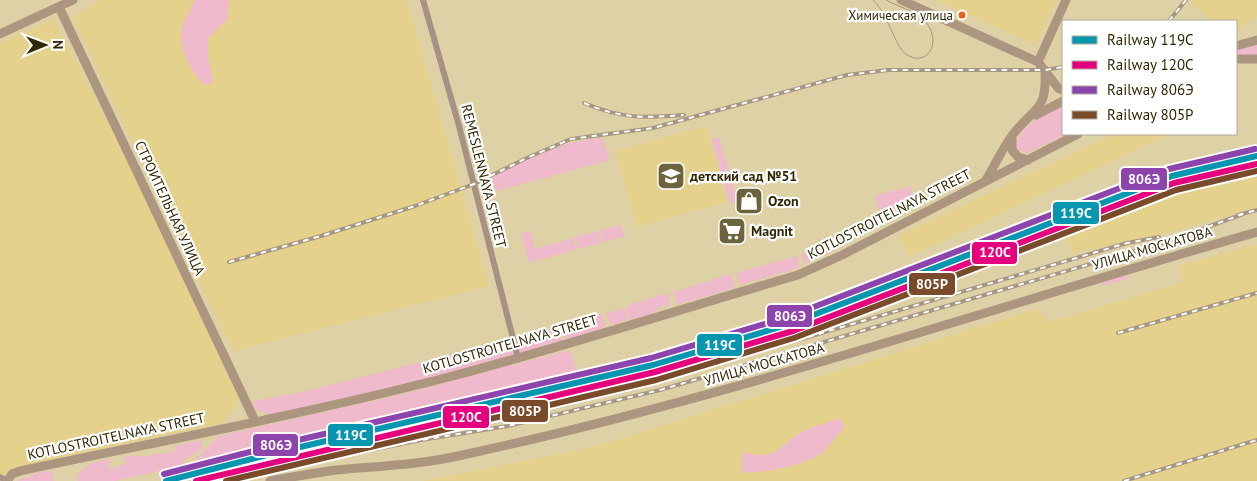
<svg xmlns="http://www.w3.org/2000/svg" width="1257" height="481" viewBox="0 0 1257 481" font-family="'PT Sans',sans-serif">
<style>
.built{fill:#e4d18c}
.green{fill:#efbacc}
.lines{fill:none;stroke-linecap:round;stroke-linejoin:round}
.street{stroke:#a79084;stroke-width:6}
.secondary{stroke:#ad9680;stroke-width:9}
.tram{stroke:#a79681;stroke-width:1}
.rail-casing{stroke:#a79681;stroke-width:4}
.rail{stroke:#fff;stroke-width:2;stroke-dasharray:5.5;stroke-linecap:butt}
.rail-1-casing{stroke:#fff;stroke-width:10}
.rail-2-casing{stroke:#fff;stroke-width:10}
.rail-3-casing{stroke:#fff;stroke-width:10}
.rail-4-casing{stroke:#fff;stroke-width:10}
.rail-1{stroke:#0796b0;stroke-width:6}
.rail-2{stroke:#e5007d;stroke-width:6}
.rail-3{stroke:#8e44ad;stroke-width:6}
.rail-4{stroke:#7a4b2a;stroke-width:6}
.bus-dot{fill:#e86221;stroke:#fff;stroke-width:2}
.labels{text-anchor:middle;dominant-baseline:central;stroke-width:4.5;stroke-linejoin:round;paint-order:stroke}
.bus-label{font-size:13px;fill:#302805;stroke:#fff;text-anchor:end}
.street-label{font-size:14px;fill:#302805;stroke:#fff}
.poi-label{font-size:14px;font-weight:bold;fill:#302805;stroke:#fff;text-anchor:start}
.line-badge{stroke:#fff;stroke-width:2}
.badge-label{font-size:14px;text-anchor:middle;font-weight:bold;fill:#fff}
</style>
<rect width="100%" height="100%" fill="#ddd1a5"/>
<g class="built">
<path d="M 100,0 L 407,0 L 489,286 L 233,351 L 73,17 Z"/>
<path d="M 936,0 L 1056,0 L 1036,45 Z"/>
<path d="M 1193,0 L 1257,0 L 1257,16 L 1236,31 L 1236,21 L 1211,21 L 1209,17 L 1191,4 Z"/>
<path d="M 54,19 L 134,172 L 238,398 L 238,405 L 222,423 L 24,466 L 0,481 L 0,43 Z"/>
<path d="M 706,126 L 727,202 L 637,227 L 615,151 Z"/>
<path d="M 1114,134 L 1170,134 L 909,257 L 898,236 Z"/>
<path d="M 1257,167 L 1257,208 L 1147,238 L 1071,253 L 1064,224 L 1186,184 Z"/>
<path d="M 1257,244 L 1257,481 L 423,481 L 597,446 L 1039,308 L 1042,317 L 1046,316 L 1048,322 L 1183,282 L 1179,266 Z"/>
</g>
<g class="green">
<path d="M 195,0 L 229,0 L 228,19 L 208,38 L 208,56 L 213,82 L 205,85 C 191,73 181,52 181,33 C 182,23 191,9 195,0 Z"/>
<path d="M 1257,44 L 1257,57 L 1236,56 L 1236,50 Z"/>
<path d="M 1063,105 L 1063,134 L 1067,134 L 1027,153 L 1016,149 C 1013,130 1048,112 1063,105 Z"/>
<path d="M 719,137 L 740,211 L 737,211 L 733,202 L 729,202 L 712,139 Z"/>
<path d="M 602,138 L 610,160 L 496,191 L 490,178 C 525,160 562,140 602,138 Z"/>
<path d="M 910,187 L 915,204 L 882,221 L 875,195 Z"/>
<path d="M 621,225 L 625,236 L 604,242 L 601,230 Z"/>
<path d="M 530,231 L 535,249 L 573,238 L 576,249 L 529,263 L 521,233 Z"/>
<path d="M 599,231 L 602,243 L 578,249 L 575,237 Z"/>
<path d="M 841,244 L 839,248 L 805,264 L 801,255 Z"/>
<path d="M 798,256 L 799,268 L 740,285 L 736,273 Z"/>
<path d="M 731,274 L 735,288 L 677,305 L 673,292 Z"/>
<path d="M 1126,275 L 1128,279 L 1102,286 L 1101,282 Z"/>
<path d="M 668,293 L 670,307 L 666,308 L 664,304 L 650,315 L 631,321 L 626,306 Z"/>
<path d="M 625,308 L 628,320 L 610,325 L 607,313 Z"/>
<path d="M 602,314 L 606,328 L 566,340 L 562,326 Z"/>
<path d="M 557,327 L 562,341 L 521,354 L 517,338 Z"/>
<path d="M 512,339 L 517,355 L 511,358 L 315,406 L 268,414 L 255,409 L 251,402 L 307,391 Z"/>
<path d="M 569,350 L 577,371 L 191,464 L 219,436 L 399,395 Z"/>
<path d="M 840,418 L 845,426 C 839,433 827,448 822,453 C 809,464 759,475 742,472 L 741,459 L 744,452 C 778,463 779,443 804,431 C 815,426 828,423 840,418 Z"/>
<path d="M 202,440 L 202,449 L 185,460 L 182,465 L 116,481 L 77,481 L 78,474 L 91,463 L 110,459 L 108,470 L 128,463 L 122,460 L 124,457 L 133,455 L 142,457 L 176,451 L 173,446 Z"/>
<path d="M 48,471 L 53,472 L 54,481 L 16,481 L 25,477 L 26,479 L 31,474 Z"/>
</g>
<g class="lines">
<g class="street">
<path d="M 423,0 L 459,126 L 518,358"/>
<path d="M 0,477 L 7,481"/>
</g>
<g class="secondary">
<path d="M 901,0 L 1038,62 L 1059,89 L 1063,90"/>
<path d="M 59,7 L 255,421"/>
<path d="M 0,34 L 73,0"/>
<path d="M 1236,46 L 1257,40"/>
<path d="M 1236,59 L 1257,59"/>
<path d="M 1038,62 L 1066,0"/>
<path d="M 1036,115 L 1063,101"/>
<path d="M 1012,139 L 1012,150 L 1018,157 L 1028,160"/>
<path d="M 986,180 C 995,165 1003,147 1014,133 C 1036,106 1047,111 1045,70"/>
<path d="M 7,481 L 12,474 L 20,471 C 161,441 305,414 445,378 C 564,347 681,309 798,275 L 842,255 L 1078,134"/>
<path d="M 270,481 C 292,477 314,473 336,470 C 377,466 417,465 458,456 C 729,398 991,308 1257,232"/>
</g>
<path class="tram" d="M 873,0 C 888,13 895,48 907,55 C 930,68 943,38 923,19 C 914,11 897,6 886,0"/>
<defs>
<g id="rail">
<path d="M 1169,21 L 1186,0"/>
<path d="M 584,103 C 622,119 643,118 684,115"/>
<path d="M 1238,215 L 1257,210"/>
<path d="M 229,262 L 321,236 L 415,206 L 474,184 L 529,157 L 571,139 L 653,128 L 847,75 L 888,70 L 1045,70 L 1063,67"/>
<path d="M 1118,333 L 1257,293"/>
<path d="M 435,431 L 563,405 L 659,381 L 1127,243 L 1159,237"/>
<path d="M 195,481 L 224,474"/>
<path d="M 218,481 L 421,440 L 508,426 L 660,390 L 1169,241 L 1243,214"/>
<path d="M 1124,481 L 1257,440"/>
</g>
</defs>
<use href="#rail" class="rail-casing"/>
<use href="#rail" class="rail"/>
<defs>
<path id="rail-1" d="M 166,481 L 283,451 L 653,365 L 790,324 L 1172,176 L 1257,156"/>
<path id="rail-2" d="M 196,481 L 655,372 L 793,331 L 1174,183 L 1257,164"/>
<path id="rail-3" d="M 164,474 L 281,444 L 651,358 L 788,317 L 1169,169 L 1255,149"/>
<path id="rail-4" d="M 226,481 L 656,380 L 794,338 L 1176,190 L 1257,171"/>
</defs>
<use href="#rail-1" class="rail-1-casing"/>
<use href="#rail-2" class="rail-2-casing"/>
<use href="#rail-3" class="rail-3-casing"/>
<use href="#rail-4" class="rail-4-casing"/>
<use href="#rail-1" class="rail-1"/>
<use href="#rail-2" class="rail-2"/>
<use href="#rail-3" class="rail-3"/>
<use href="#rail-4" class="rail-4"/>
</g>
<defs>
<symbol id="school-square" viewBox="-11 -11 22 22"><rect x="-9" y="-9" width="18" height="18" rx="4" fill="#6d633d" stroke="#fff"/><path d="M0-5L7-2L0 1L-7-2ZM-4 1L0 2.5L4 1V4Q0 6-4 4Z" fill="#fff"/></symbol>
<symbol id="shop-square" viewBox="-11 -11 22 22"><rect x="-9" y="-9" width="18" height="18" rx="4" fill="#6d633d" stroke="#fff"/><path d="M-5-2.5h2.3a2.7 3.5 0 0 1 5.4 0H5L5.5 6h-11ZM-1.5-2.5h3a1.5 2.3 0 0 0-3 0Z" fill="#fff"/></symbol>
<symbol id="supermarket-square" viewBox="-11 -11 22 22"><rect x="-9" y="-9" width="18" height="18" rx="4" fill="#6d633d" stroke="#fff"/><path d="M-6-5.5h2.5l.6 2H6L4.5 2H-2.5L-4.4-4H-6ZM-1.5 3.2a1.3 1.3 0 1 0 .1 0ZM3 3.2a1.3 1.3 0 1 0 .1 0Z" fill="#fff"/></symbol>
</defs>
<g fill-rule="evenodd">
<use href="#school-square" x="655" y="160" width="32" height="32"/>
<use href="#shop-square" x="733" y="185" width="32" height="32"/>
<use href="#supermarket-square" x="716" y="215" width="32" height="32"/>
</g>
<circle class="bus-dot" cx="962" cy="15" r="4.5"/>
<g class="labels">
<g class="bus-label">
<text x="953" y="15">Химическая улица</text>
</g>
<g class="street-label">
<text transform="translate(484 176) rotate(76)">REMESLENNAYA STREET</text>
<text transform="translate(170 208) rotate(65)">СТРОИТЕЛЬНАЯ УЛИЦА</text>
<text transform="translate(889 214) rotate(-27)">KOTLOSTROITELNAYA STREET</text>
<text transform="translate(1152 248) rotate(-16)">УЛИЦА МОСКАТОВА</text>
<text transform="translate(510 344) rotate(-16)">KOTLOSTROITELNAYA STREET</text>
<text transform="translate(764 364) rotate(-16)">УЛИЦА МОСКАТОВА</text>
<text transform="translate(116 436) rotate(-12)">KOTLOSTROITELNAYA STREET</text>
</g>
<g class="poi-label">
<text x="690" y="176">детский сад №51</text>
<text x="768" y="201">Ozon</text>
<text x="751" y="231">Magnit</text>
</g>
</g>
<g class="line-badge">
<rect x="1120" y="167" width="48" height="24" rx="5" fill="#8e44ad"/>
<rect x="1052" y="201" width="48" height="24" rx="5" fill="#0796b0"/>
<rect x="971" y="241" width="47" height="24" rx="5" fill="#e5007d"/>
<rect x="908" y="272" width="48" height="24" rx="5" fill="#7a4b2a"/>
<rect x="766" y="304" width="47" height="24" rx="5" fill="#8e44ad"/>
<rect x="696" y="333" width="47" height="24" rx="5" fill="#0796b0"/>
<rect x="501" y="399" width="48" height="24" rx="5" fill="#7a4b2a"/>
<rect x="442" y="405" width="48" height="24" rx="5" fill="#e5007d"/>
<rect x="327" y="423" width="47" height="24" rx="5" fill="#0796b0"/>
<rect x="252" y="433" width="47" height="24" rx="5" fill="#8e44ad"/>
</g>
<g class="badge-label">
<text x="1144" y="184">806Э</text>
<text x="1076" y="218">119С</text>
<text x="995" y="257">120С</text>
<text x="932" y="289">805Р</text>
<text x="790" y="321">806Э</text>
<text x="720" y="350">119С</text>
<text x="525" y="416">805Р</text>
<text x="466" y="422">120С</text>
<text x="351" y="440">119С</text>
<text x="276" y="450">806Э</text>
</g>
<rect x="1062" y="20" width="175" height="115" fill="#ffffff" stroke="#aca99b"/>
<rect x="1072" y="36" width="25" height="8" fill="#0796b0" stroke="#aca99b"/>
<text x="1107" y="45" font-size="15" fill="#302805">Railway 119С</text>
<rect x="1072" y="61" width="25" height="8" fill="#e5007d" stroke="#aca99b"/>
<text x="1107" y="70" font-size="15" fill="#302805">Railway 120С</text>
<rect x="1072" y="86" width="25" height="8" fill="#8e44ad" stroke="#aca99b"/>
<text x="1107" y="95" font-size="15" fill="#302805">Railway 806Э</text>
<rect x="1072" y="111" width="25" height="8" fill="#7a4b2a" stroke="#aca99b"/>
<text x="1107" y="120" font-size="15" fill="#302805">Railway 805Р</text>
<g transform="translate(45 45) rotate(89)" stroke="#ffffff" stroke-width="4" paint-order="stroke">
<path d="M0-4L9 19L0 12L-9 19Z" fill="#302805"/>
<text y="-8" font-size="14" font-weight="bold" text-anchor="middle" fill="#302805">N</text>
</g>
</svg>
